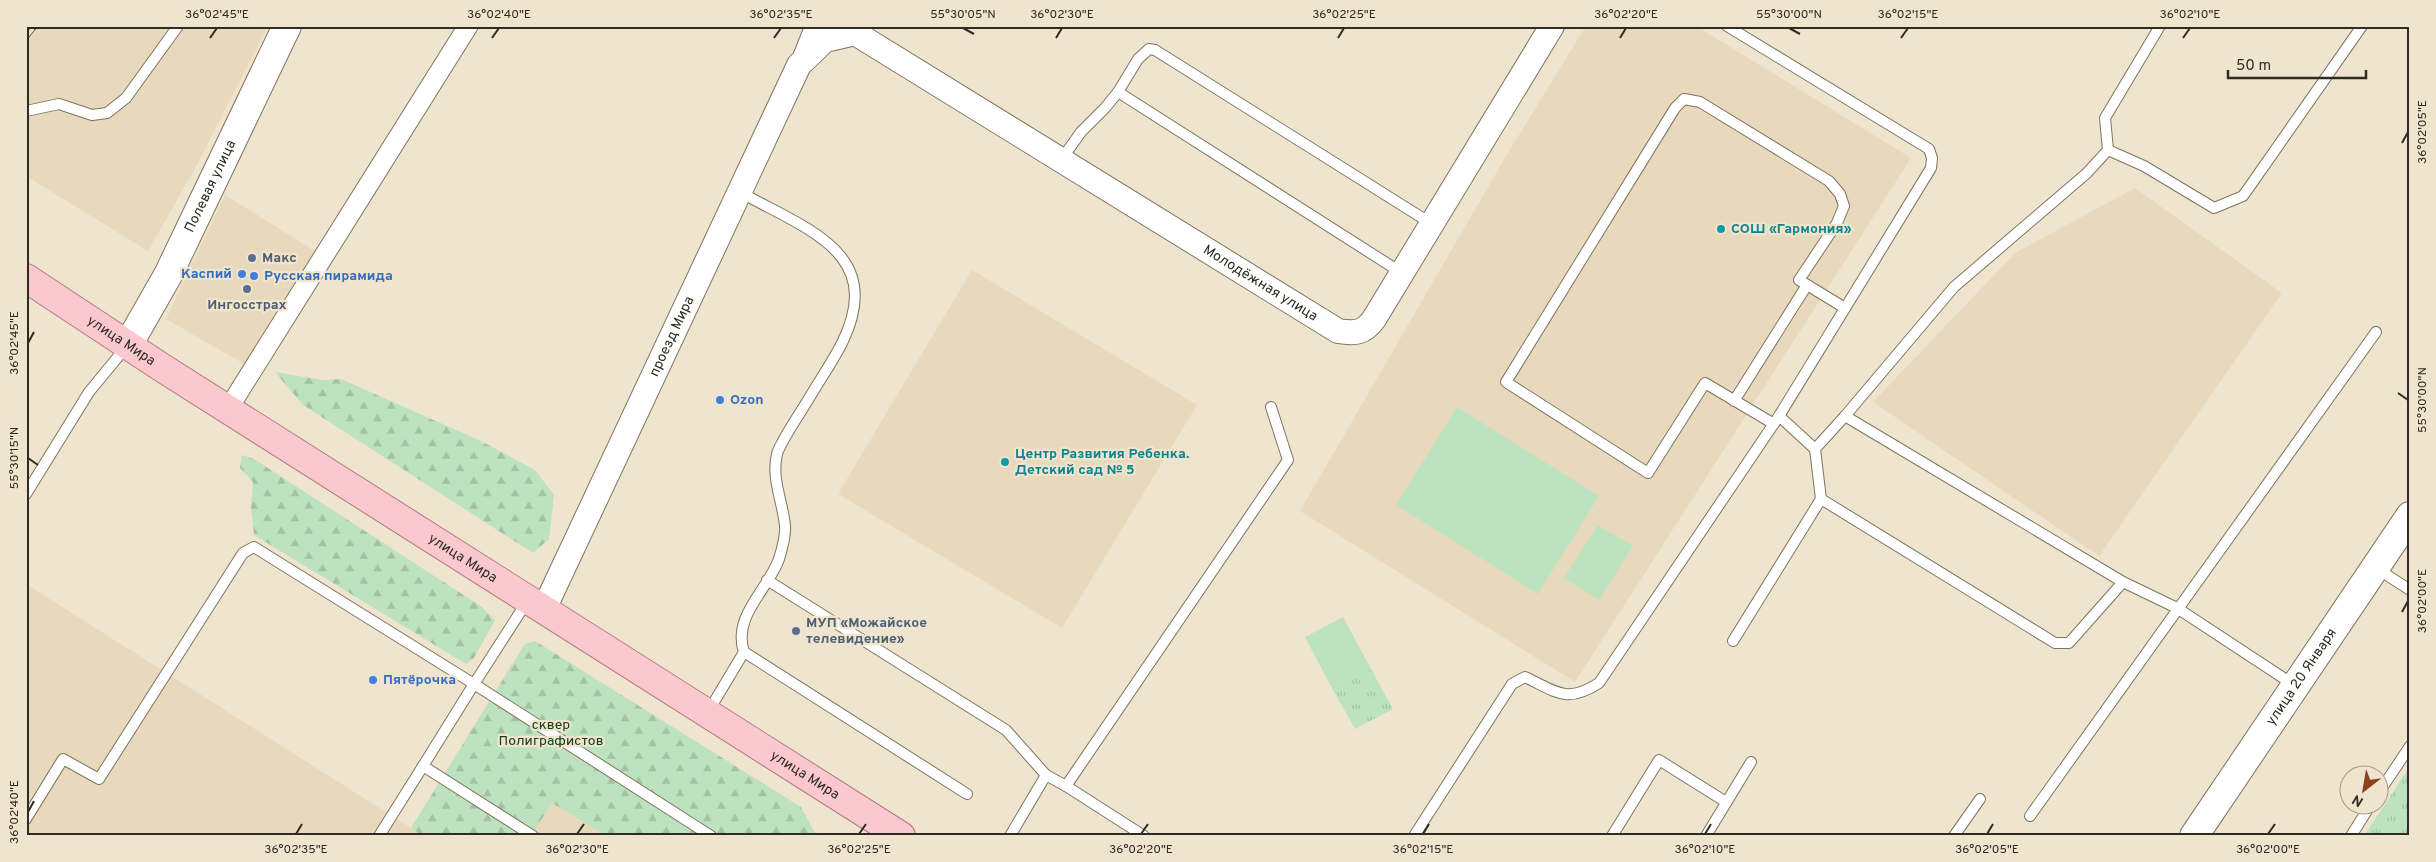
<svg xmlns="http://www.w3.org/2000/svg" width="2436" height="862" viewBox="0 0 2436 862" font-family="Overpass,sans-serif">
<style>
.built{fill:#e8d9bd}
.forest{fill:url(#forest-firs)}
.park{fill:url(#park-tufts)}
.garden{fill:#bde2bf}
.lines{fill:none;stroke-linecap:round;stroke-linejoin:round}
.service-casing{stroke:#7e7460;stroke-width:12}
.minor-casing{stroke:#7e7460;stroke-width:21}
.tertiary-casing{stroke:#7e7460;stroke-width:26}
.secondary-casing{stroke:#7e7460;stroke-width:30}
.primary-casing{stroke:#b0797d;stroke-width:30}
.service{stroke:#fff;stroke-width:10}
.minor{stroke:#fff;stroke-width:19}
.tertiary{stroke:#fff;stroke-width:24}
.secondary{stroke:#fff;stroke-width:28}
.primary{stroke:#fac8ce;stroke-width:28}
.rail-casing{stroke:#575247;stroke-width:5.5}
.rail{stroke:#efe4ce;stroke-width:4;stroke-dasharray:11;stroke-linecap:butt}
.ticks{fill:none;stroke:#2f2b23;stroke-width:2}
.culture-dot{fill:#0f9aa8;stroke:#efe4ce;stroke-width:2}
.service-dot{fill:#5c6f8a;stroke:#efe4ce;stroke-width:2}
.shop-dot{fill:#3f7fe0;stroke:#efe4ce;stroke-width:2}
.labels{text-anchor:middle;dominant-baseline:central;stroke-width:4.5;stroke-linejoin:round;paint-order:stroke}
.street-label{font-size:14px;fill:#2f2b23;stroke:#efe4ce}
.culture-label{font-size:14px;font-weight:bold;fill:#0d838f;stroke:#efe4ce;text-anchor:start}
.service-label{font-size:14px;font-weight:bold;fill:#4e5e75;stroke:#efe4ce;text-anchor:start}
.shop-label{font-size:14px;font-weight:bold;fill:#366cbe;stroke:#efe4ce;text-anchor:start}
.park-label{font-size:14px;fill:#104019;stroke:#efe4ce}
.neatline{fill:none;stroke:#2f2b23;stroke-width:2}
.ticks-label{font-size:12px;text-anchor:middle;fill:#2f2b23}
</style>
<defs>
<pattern id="forest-firs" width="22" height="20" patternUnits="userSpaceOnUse" patternTransform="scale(1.25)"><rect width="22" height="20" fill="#bde2bf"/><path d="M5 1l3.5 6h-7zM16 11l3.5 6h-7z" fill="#a3c2a4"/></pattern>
<pattern id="park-tufts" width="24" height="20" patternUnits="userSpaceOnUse" patternTransform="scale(1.25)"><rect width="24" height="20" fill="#bde2bf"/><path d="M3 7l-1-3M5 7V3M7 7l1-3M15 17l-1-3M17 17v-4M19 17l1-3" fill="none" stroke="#a3c2a4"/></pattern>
</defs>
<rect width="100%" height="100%" fill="#efe4ce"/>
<g class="built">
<path d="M 26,26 L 268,26 L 198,163 L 148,251 L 26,176 Z"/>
<path d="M 1586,26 L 1696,26 L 1911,158 L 1575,682 L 1300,511 L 1509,151 Z"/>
<path d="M 2135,188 L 2282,293 L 2099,556 L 1873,402 L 2015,253 Z"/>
<path d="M 225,195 L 315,251 L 246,365 L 166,319 Z"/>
<path d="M 972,270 L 1197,405 L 1062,628 L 838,494 Z"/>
<path d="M 26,584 L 411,828 L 512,664 L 788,836 L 26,836 Z"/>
</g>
<g class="forest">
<path d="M 275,372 L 322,380 L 341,379 L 481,441 L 535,470 L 554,495 L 549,539 L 533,553 L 303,405 Z"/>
<path d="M 242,455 L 254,459 L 482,607 L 495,620 L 474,658 L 466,664 L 254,535 L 251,507 L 253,482 L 240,468 Z"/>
<path d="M 535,641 L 801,807 L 814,831 L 821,836 L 606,836 L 552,803 L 531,836 L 423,836 L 411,828 L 525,644 Z"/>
</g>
<g class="park">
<path d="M 1371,669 L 1393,709 L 1355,729 L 1333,690 Z"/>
<path d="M 2410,766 L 2410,836 L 2364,836 Z"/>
</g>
<g class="garden">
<path d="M 1457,407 L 1599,496 L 1538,594 L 1396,505 Z"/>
<path d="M 1598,525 L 1633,546 L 1599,600 L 1564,578 Z"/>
<path d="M 1343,617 L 1371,669 L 1333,690 L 1305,637 Z"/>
</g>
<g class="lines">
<defs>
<g id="service">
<path d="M 1118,92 L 1402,273"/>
<path d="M 26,111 L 59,104 L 92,115 L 107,113 L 126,98 L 178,26"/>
<path d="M 2108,150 L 2105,118 L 2160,26"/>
<path d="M 1061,160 L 1081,132 L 1105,108 L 1118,92 L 1138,59 L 1149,49 L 1155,50 L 1432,224"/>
<path d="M 740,192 C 805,229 887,252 842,343 C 833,361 821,378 811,395 C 803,409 780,442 777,454 C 771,479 783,502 785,526 C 786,536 782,549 779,559 C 768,590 732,616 744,652 L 967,794"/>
<path d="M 1734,401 L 1807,285"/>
<path d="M 1779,416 L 1815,449 L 1821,499"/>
<path d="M 1774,424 L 1705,383 L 1648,473 L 1506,382 L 1675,108 L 1684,99 L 1700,102 L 1829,181 L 1840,194 L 1844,206 L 1837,223 L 1799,280 L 1845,308"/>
<path d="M 1815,449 L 1845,416"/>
<path d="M 26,494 L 89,392 L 127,346"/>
<path d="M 2376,568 L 2410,590"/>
<path d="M 767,580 L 1006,730 L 1046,775"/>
<path d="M 1733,641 L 1821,499 L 2055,643 L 2069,643 L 2123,582"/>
<path d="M 2294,685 L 2177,608 L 2123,582 L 1845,416 L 1954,287 L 2087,173 L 2108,150 L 2144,166 L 2214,208 L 2243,196 L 2362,26"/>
<path d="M 708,712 L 744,652"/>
<path d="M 1066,786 L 1144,836"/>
<path d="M 2378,794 L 2410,746"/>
<path d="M 2030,816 L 2376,332"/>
<path d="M 26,819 L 63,759 L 99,779 L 243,553 L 254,547 L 474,684 L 528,600"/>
<path d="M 379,836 L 423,766"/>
<path d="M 533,836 L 423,766 L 474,684 L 711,836"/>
<path d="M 1010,836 L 1046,775 L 1066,786 L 1288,460 L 1271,407"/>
<path d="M 1414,836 L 1512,684 L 1525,677 C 1557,692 1566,704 1599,683 L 1779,416 L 1931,168 L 1932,158 L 1929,149 L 1727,26"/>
<path d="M 1612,836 L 1659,760 L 1726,802"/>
<path d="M 1706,836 L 1751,762"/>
<path d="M 1954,836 L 1980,799"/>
<path d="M 2351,836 L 2371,804"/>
</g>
<g id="minor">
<path d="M 801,61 L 815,26"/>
<path d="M 228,409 L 468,26"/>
</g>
<g id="tertiary">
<path id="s1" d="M 544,609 L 799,65 L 825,40 L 855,33 L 1338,331 C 1355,334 1364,333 1374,319 L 1552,26"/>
</g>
<g id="secondary">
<path id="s2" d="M 128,345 L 168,275 L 287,26"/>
<path id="s3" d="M 2194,836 L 2410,516"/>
</g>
<g id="primary">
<path id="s4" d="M 26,278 L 161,367 L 901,836"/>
</g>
</defs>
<use href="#service" class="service-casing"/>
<use href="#minor" class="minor-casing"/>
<use href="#tertiary" class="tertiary-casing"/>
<use href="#secondary" class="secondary-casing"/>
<use href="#primary" class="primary-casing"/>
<use href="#service" class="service"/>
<use href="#minor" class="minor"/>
<use href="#tertiary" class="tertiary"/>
<use href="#secondary" class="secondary"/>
<use href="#primary" class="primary"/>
<defs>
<path id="rail" d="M 26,37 L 35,26"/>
</defs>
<use href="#rail" class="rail-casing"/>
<use href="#rail" class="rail"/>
</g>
<path class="ticks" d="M 963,28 L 974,34M 1789,28 L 1800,34M 210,38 L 217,28M 492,38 L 499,28M 774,38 L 781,28M 1056,38 L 1062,28M 1338,38 L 1344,28M 1620,38 L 1626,28M 1901,38 L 1908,28M 2183,38 L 2190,28M 2402,143 L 2408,132M 28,343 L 34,332M 2398,393 L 2408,400M 28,458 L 38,465M 2402,612 L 2408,601M 28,812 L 34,801M 296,834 L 302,824M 577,834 L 584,824M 859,834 L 866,824M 1141,834 L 1148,824M 1423,834 L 1429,824M 1705,834 L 1711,824M 1987,834 L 1993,824M 2268,834 L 2275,824"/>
<g class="culture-dot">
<circle cx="1721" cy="229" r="5"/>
<circle cx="1005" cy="462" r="5"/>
</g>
<g class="service-dot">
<circle cx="252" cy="258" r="5"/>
<circle cx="247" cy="289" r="5"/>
<circle cx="796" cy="631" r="5"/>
</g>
<g class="shop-dot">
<circle cx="242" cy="274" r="5"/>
<circle cx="254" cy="276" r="5"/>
<circle cx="720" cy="400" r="5"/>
<circle cx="373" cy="680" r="5"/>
</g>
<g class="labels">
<g class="street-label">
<text stroke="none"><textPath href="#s2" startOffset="179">Полевая улица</textPath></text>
<text stroke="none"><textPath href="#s1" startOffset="1144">Молодёжная улица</textPath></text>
<text stroke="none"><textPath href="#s1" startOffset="301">проезд Мира</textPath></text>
<text stroke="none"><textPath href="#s4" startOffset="114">улица Мира</textPath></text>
<text stroke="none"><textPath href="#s4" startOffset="519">улица Мира</textPath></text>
<text stroke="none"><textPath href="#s3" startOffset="192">улица 20 Января</textPath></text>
<text stroke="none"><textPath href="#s4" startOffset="924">улица Мира</textPath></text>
</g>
<g class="culture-label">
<text x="1731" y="229">СОШ «Гармония»</text>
<text x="1015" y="454">Центр Развития Ребенка.<tspan x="1015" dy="16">Детский сад № 5</tspan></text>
</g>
<g class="service-label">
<text x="262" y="258">Макс</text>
<text x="247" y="305" text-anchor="middle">Ингосстрах</text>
<text x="806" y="623">МУП «Можайское<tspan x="806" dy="16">телевидение»</tspan></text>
</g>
<g class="shop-label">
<text x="232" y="274" text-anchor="end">Каспий</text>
<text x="264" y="276">Русская пирамида</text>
<text x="730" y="400">Ozon</text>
<text x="383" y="680">Пятёрочка</text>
</g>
<g class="park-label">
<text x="551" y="725">сквер<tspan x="551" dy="16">Полиграфистов</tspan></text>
</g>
</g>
<rect width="2436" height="862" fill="none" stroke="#efe4ce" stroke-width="55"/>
<g transform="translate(2364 790) rotate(211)"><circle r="24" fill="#efe4ce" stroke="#a29a8a"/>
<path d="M0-4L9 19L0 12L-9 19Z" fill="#89441d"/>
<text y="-8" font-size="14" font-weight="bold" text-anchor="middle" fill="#2f2b23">N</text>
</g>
<path d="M2228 70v8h138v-8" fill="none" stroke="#2f2b23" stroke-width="2.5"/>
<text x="2236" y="70" font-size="15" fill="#2f2b23" stroke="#efe4ce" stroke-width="4" paint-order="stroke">50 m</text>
<rect x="28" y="28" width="2380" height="806" class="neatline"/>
<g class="ticks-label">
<text x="217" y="18">36°02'45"E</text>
<text x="499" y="18">36°02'40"E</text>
<text x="781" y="18">36°02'35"E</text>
<text x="963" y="18">55°30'05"N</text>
<text x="1062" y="18">36°02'30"E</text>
<text x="1344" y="18">36°02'25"E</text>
<text x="1626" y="18">36°02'20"E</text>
<text x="1789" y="18">55°30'00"N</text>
<text x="1908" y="18">36°02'15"E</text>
<text x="2190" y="18">36°02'10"E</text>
<text transform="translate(2422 132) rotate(-90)" y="4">36°02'05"E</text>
<text transform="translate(14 343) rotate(-90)" y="4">36°02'45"E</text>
<text transform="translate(2422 400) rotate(-90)" y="4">55°30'00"N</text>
<text transform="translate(14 458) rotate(-90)" y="4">55°30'15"N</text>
<text transform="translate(2422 601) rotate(-90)" y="4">36°02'00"E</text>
<text transform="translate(14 812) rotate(-90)" y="4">36°02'40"E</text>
<text x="296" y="853">36°02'35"E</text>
<text x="577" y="853">36°02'30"E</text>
<text x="859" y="853">36°02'25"E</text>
<text x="1141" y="853">36°02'20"E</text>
<text x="1423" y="853">36°02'15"E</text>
<text x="1705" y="853">36°02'10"E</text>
<text x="1987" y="853">36°02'05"E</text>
<text x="2268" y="853">36°02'00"E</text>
</g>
</svg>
